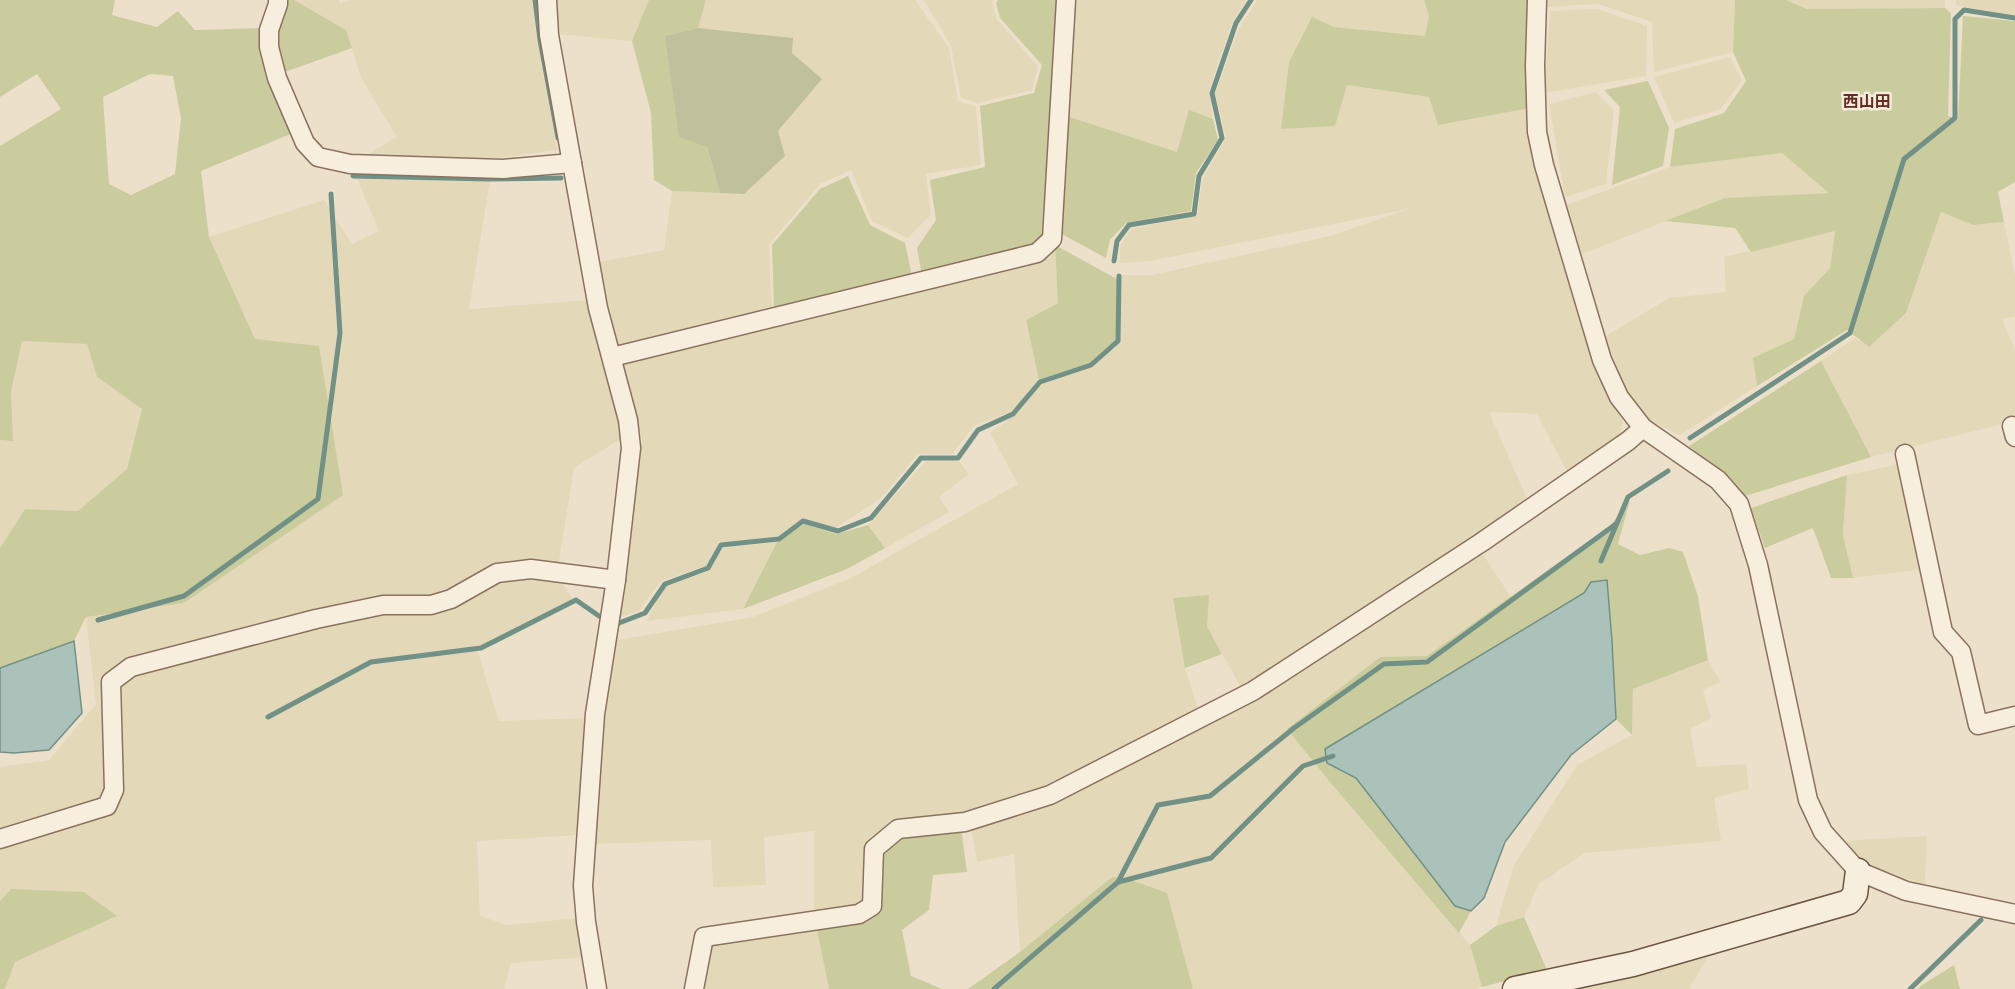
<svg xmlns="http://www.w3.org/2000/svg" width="2015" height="989" viewBox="0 0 2015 989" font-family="Lora,'Noto Sans JP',serif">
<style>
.farmland{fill:#e3d9b8}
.green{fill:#cacc9e;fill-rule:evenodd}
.cemetery{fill:#c0c19c}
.water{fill:#aac2b9;stroke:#719186;stroke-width:1.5}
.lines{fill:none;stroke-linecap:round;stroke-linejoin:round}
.stream{stroke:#719186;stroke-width:5}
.street-casing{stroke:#8a725f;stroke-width:21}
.secondary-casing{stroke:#6c5442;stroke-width:27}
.street{stroke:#f8eede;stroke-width:18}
.secondary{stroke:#f8eede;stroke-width:24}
.labels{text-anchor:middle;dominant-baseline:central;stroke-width:5;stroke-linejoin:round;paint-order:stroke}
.neighbourhood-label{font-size:16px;font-weight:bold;fill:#662b23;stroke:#f5ebda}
</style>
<rect width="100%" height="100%" fill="#ede0ca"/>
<g class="farmland">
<path d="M 294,0 L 339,0 L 340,4 L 349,0 L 533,0 L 537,40 L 557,150 L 496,158 L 369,154 L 397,137 L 361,78 L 346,30 Z"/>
<path d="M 553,0 L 649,0 L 649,1 L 632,41 L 556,34 Z"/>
<path d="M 706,0 L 915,0 L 949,48 L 958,101 L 976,106 L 981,165 L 926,174 L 931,215 L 908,238 L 872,221 L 851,170 L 820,184 L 769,245 L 772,312 L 619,350 L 601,291 L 599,262 L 664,250 L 672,191 L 744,194 L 778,131 L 821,79 L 792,53 L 792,38 L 698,28 Z"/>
<path d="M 924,0 L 994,0 L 992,2 L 997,20 L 1038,66 L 1032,90 L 978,103 L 961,98 L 951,46 Z"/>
<path d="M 1072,0 L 1246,0 L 1232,23 L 1209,90 L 1213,119 L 1189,111 L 1177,152 L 1064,115 Z"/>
<path d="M 1257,0 L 1424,0 L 1429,16 L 1425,36 L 1334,27 L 1347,85 L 1429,97 L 1530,108 L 1532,154 L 1606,390 L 1623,422 L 1618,440 L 1568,474 L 1537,414 L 1489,412 L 1528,501 L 1243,691 L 1207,626 L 1185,668 L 1199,712 L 1051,789 L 967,818 L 892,825 L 868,842 L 865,905 L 814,916 L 814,831 L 764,837 L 766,885 L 713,887 L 711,840 L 595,844 L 600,716 L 612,641 L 753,617 L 851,578 L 1018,484 L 990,433 L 1018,413 L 1041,384 L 1092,367 L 1120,342 L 1121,275 L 1152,275 L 1330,236 L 1408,209 L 1150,261 L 1120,263 L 1120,245 L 1131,229 L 1197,215 L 1203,178 L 1226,138 L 1215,94 L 1239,28 Z"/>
<path d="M 1548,0 L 1735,0 L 1733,52 L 1654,72 L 1652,22 L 1598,4 L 1547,7 Z"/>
<path d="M 1786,0 L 1945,0 L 1945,8 L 1807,9 Z"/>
<path d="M 1956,0 L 2015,0 L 2015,15 L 2011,16 L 1956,5 Z"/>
<path d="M 1597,9 L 1647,26 L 1646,76 L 1544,93 L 1550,11 Z"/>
<path d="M 1730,57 L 1742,80 L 1721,109 L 1674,123 L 1654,77 Z"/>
<path d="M 1596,92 L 1614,110 L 1606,184 L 1565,197 L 1549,104 Z"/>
<path d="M 1782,153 L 1830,193 L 1725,198 L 1582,254 L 1566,205 L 1670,167 Z"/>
<path d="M 357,179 L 490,181 L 469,309 L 591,300 L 624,437 L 574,468 L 557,574 L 573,600 L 477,649 L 499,721 L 588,718 L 580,835 L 477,841 L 480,916 L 507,925 L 579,918 L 586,957 L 511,963 L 504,989 L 5,989 L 15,962 L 117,916 L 11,889 L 0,901 L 0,767 L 49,760 L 96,704 L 86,617 L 184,603 L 255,339 L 209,237 L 324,200 L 352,244 L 379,231 Z"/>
<path d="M 1941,212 L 1973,225 L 2004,222 L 2015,275 L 2015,317 L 2002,319 L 2015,350 L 2015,421 L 1871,457 L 1821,361 L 1855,338 L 1869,347 L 1906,313 Z"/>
<path d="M 1835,230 L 1830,268 L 1804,296 L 1794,339 L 1754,358 L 1757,386 L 1680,435 L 1651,421 L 1629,397 L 1604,337 L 1669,298 L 1726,292 L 1724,257 Z"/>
<path d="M 1055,245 L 1058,303 L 1026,320 L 1039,380 L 1016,410 L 974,426 L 952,454 L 918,454 L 881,498 L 834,529 L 801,519 L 776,537 L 719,543 L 706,566 L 661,581 L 639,611 L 616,619 L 642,440 L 622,360 Z"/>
<path d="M 22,341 L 87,344 L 97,377 L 142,409 L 127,469 L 78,511 L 25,509 L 0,548 L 0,440 L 13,441 L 11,392 Z"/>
<path d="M 926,461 L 959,461 L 969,474 L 939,497 L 949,512 L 885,548 L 868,525 Z"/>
<path d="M 1900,464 L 1925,569 L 1853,578 L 1843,535 L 1847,475 Z"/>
<path d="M 777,542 L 743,609 L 647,621 L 664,586 L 709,571 L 722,548 Z"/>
<path d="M 1480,550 L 1511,597 L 1427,657 L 1380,657 L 1287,729 L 1329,781 L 1470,945 L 1482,987 L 1475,989 L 1193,989 L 1166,893 L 1112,877 L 1020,952 L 1014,854 L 977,862 L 971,825 L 1051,801 Z"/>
<path d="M 1708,660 L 1721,682 L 1703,690 L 1711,718 L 1690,729 L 1697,767 L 1746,764 L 1749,789 L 1714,798 L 1721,841 L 1585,853 L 1539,884 L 1524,917 L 1496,926 L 1514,865 L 1577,765 L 1632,735 L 1633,689 Z"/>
<path d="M 1927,836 L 1925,885 L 1869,865 L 1842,841 Z"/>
<path d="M 816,925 L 829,989 L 700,989 L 710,941 Z"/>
<path d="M 1711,952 L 1689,989 L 1575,989 L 1573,986 Z"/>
</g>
<g class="green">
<path d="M 0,0 L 115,0 L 112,15 L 157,27 L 178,11 L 195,30 L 264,28 L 293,133 L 201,171 L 209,237 L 255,339 L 319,346 L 343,495 L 184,603 L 86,617 L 74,641 L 0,668 L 0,548 L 25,509 L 78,511 L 127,469 L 142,409 L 97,377 L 87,344 L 22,341 L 11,392 L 13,441 L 0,440 L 0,146 L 61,109 L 37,74 L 0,97 ZM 150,74 L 173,76 L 181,118 L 175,174 L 131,195 L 109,184 L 103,97 Z"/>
<path d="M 285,0 L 294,0 L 346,30 L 352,48 L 282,73 L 274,39 Z"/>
<path d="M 649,0 L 706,0 L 698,28 L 665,36 L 707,147 L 720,193 L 672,191 L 654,180 L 651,113 L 632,41 Z"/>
<path d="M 998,0 L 1059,0 L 1046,234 L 1034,246 L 922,275 L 917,248 L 936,220 L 930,180 L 985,167 L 980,106 L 1034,93 L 1042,65 L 1000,18 L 996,3 Z"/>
<path d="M 1424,0 L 1530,0 L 1530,108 L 1438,125 L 1429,97 L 1347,85 L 1335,126 L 1281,129 L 1289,62 L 1312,17 L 1334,27 L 1425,36 L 1429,16 Z"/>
<path d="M 1735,0 L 1786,0 L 1807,9 L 1945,8 L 1951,13 L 1948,116 L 1958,120 L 1963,16 L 2015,21 L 2015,182 L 1998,192 L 2004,222 L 1973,225 L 1941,212 L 1906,313 L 1869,347 L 1847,330 L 1757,386 L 1753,358 L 1794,339 L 1804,296 L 1830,268 L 1835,231 L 1751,252 L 1735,228 L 1665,221 L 1725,198 L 1829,193 L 1782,153 L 1670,167 L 1675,129 L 1724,113 L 1746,81 L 1733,52 Z"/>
<path d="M 1648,81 L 1669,128 L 1663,166 L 1612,185 L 1620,107 L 1604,90 Z"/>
<path d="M 1189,110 L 1213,119 L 1218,140 L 1196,173 L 1191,211 L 1126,223 L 1110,240 L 1106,258 L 1058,232 L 1064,115 L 1177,152 Z"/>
<path d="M 848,176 L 870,225 L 905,243 L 912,276 L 774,312 L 772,245 L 820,189 Z"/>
<path d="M 1055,245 L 1117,279 L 1116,340 L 1090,363 L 1039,380 L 1026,320 L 1058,303 Z"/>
<path d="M 1821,361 L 1871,457 L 1745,496 L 1689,446 Z"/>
<path d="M 1847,475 L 1843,535 L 1853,578 L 1831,578 L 1813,528 L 1765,548 L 1751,508 Z"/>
<path d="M 1630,500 L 1618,544 L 1640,555 L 1669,548 L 1683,552 L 1698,596 L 1708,660 L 1633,689 L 1632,735 L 1616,719 L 1612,641 L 1607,581 L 1591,582 L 1584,593 L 1327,763 L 1356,778 L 1454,906 L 1471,911 L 1459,933 L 1329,781 L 1287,729 L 1380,657 L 1427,656 L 1610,526 Z"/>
<path d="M 804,524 L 837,534 L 868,525 L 885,548 L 847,569 L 743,609 L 777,542 Z"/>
<path d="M 1209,595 L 1207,626 L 1222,654 L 1185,668 L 1173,598 Z"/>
<path d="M 961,828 L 967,872 L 933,875 L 929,910 L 902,930 L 911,976 L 942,989 L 829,989 L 816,925 L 873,915 L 880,852 L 901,836 Z"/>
<path d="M 1112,877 L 1131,880 L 1167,893 L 1193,989 L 968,989 L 1020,952 Z"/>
<path d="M 11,889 L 84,892 L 117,916 L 15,962 L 5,989 L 0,989 L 0,901 Z"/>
<path d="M 1524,917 L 1547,970 L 1482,987 L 1470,945 L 1496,926 Z"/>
<path d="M 1954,965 L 1960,989 L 1918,989 L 1922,985 Z"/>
</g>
<path class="cemetery" d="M 698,28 L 793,38 L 792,53 L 822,79 L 778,131 L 785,156 L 744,194 L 720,193 L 707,147 L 679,137 L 665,36 Z"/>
<g class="water">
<path d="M 1607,580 L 1612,641 L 1616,719 L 1571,755 L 1505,842 L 1484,898 L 1471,911 L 1455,906 L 1356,778 L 1327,763 L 1325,749 L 1584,593 L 1591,582 Z"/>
<path d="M 74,641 L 82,713 L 49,750 L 14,753 L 0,752 L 0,668 Z"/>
</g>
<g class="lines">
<g class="stream">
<path d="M 535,0 L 540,40 L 558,138"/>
<path d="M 353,176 L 489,179 L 561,178"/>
<path d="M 1114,261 L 1117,241 L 1129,225 L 1194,214 L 1199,176 L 1222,138 L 1212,93 L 1236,23 L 1251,0"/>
<path d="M 1690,438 L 1850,333 L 1904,159 L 1955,118 L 1955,19 L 1964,10 L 2015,18"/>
<path d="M 1601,561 L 1628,497 L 1668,471"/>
<path d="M 98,620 L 184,596 L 318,499 L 340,333 L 331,194"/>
<path d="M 619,623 L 645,613 L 665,584 L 708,568 L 721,545 L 779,539 L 803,521 L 838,531 L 871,518 L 921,458 L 958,458 L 978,430 L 1013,414 L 1040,382 L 1091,365 L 1118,341 L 1119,276"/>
<path d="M 268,717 L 371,662 L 481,648 L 576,600 L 599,616"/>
<path d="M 1118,882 L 1158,805 L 1210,796 L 1294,728 L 1384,664 L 1427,662 L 1616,524"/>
<path d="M 994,989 L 1118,882 L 1211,858 L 1303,766 L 1333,756"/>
<path d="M 1910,989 L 1981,920"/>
</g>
<defs>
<g id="street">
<path d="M 278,0 L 278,4 L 269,30 L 269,47 L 277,78 L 305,143 L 318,157 L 350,164 L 503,169 L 572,163"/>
<path d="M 547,0 L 549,35 L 598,308 L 628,420 L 631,448 L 616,580 L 595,714 L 583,886 L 586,922 L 597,989"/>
<path d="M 1537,0 L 1535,66 L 1537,132 L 1544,165 L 1602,360 L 1619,397 L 1643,428 L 1718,480 L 1739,504 L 1758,565 L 1808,800 L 1823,832 L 1858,871 L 1906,891 L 2015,914"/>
<path d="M 612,357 L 1037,253 L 1052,239 L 1066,0"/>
<path d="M 2012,426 L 2015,437"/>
<path d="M 1905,454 L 1943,632 L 1961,652 L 1978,725 L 2015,716"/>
<path d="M 0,839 L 107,806 L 114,790 L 111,682 L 131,667 L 316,619 L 383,605 L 431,605 L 451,599 L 497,573 L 531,569 L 616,580"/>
<path d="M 694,989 L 704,937 L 859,914 L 872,906 L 874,849 L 898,829 L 965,822 L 1050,795 L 1253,691 L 1482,542 L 1628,441 L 1643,428"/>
</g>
<path id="secondary" d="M 1515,989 L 1633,964 L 1849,902 L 1855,894 L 1858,871"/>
</defs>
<use href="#street" class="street-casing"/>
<use href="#secondary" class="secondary-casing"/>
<use href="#street" class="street"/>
<use href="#secondary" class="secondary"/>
</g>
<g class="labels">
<g class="neighbourhood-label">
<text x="1867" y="101">西山田</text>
</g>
</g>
</svg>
